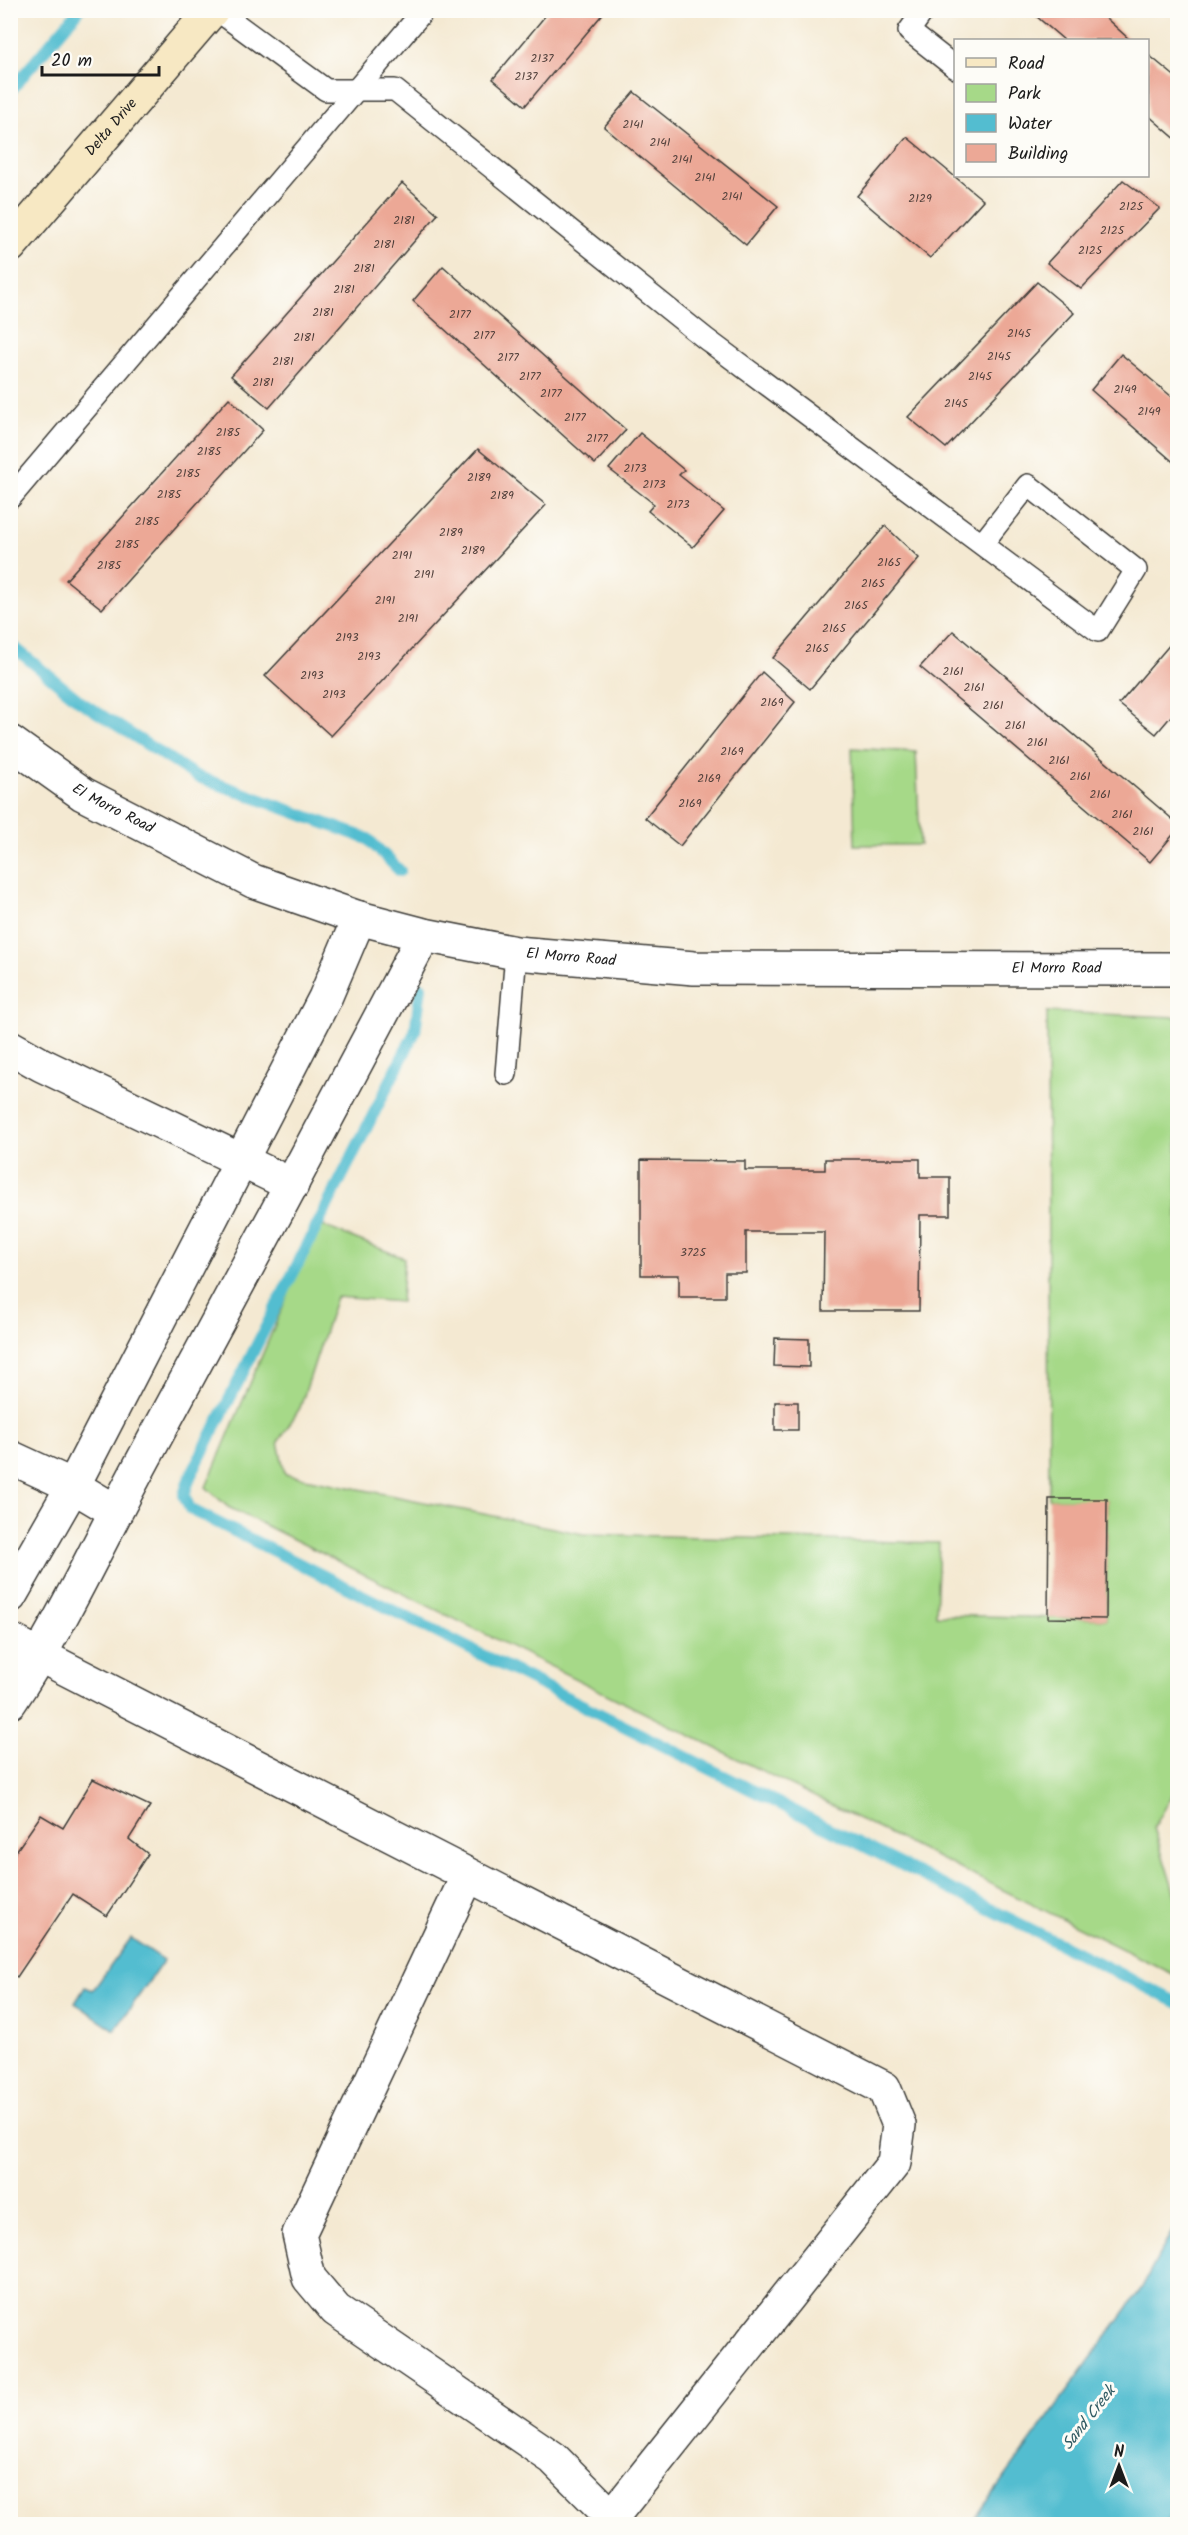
<svg xmlns="http://www.w3.org/2000/svg" width="1188" height="2535" viewBox="0 0 1188 2535" font-family="Kalam,sans-serif">
<style>
.green{fill:#a6d988;stroke:#617a52;stroke-width:1.5}
.water{fill:#53bdd0;stroke:#386c76;stroke-width:1.5}
.lines{fill:none;stroke-linecap:round;stroke-linejoin:round}
.stream{stroke:#53bdd0;stroke-width:12}
.building{fill:#eca896}
.service-casing{stroke:#3c3b37;stroke-width:24}
.minor-casing{stroke:#3c3b37;stroke-width:36}
.tertiary-casing{stroke:#3c3b37;stroke-width:36}
.secondary-casing{stroke:#3c3b37;stroke-width:36}
.service{stroke:#fff;stroke-width:21}
.minor{stroke:#fff;stroke-width:33}
.tertiary{stroke:#fff;stroke-width:33}
.secondary{stroke:#f7e8c3;stroke-width:33}
.labels{text-anchor:middle;dominant-baseline:central;stroke-width:6;stroke-linejoin:round;paint-order:stroke}
.number-label{font-size:12px;fill:#503f3a}
.street-label{font-size:15px;fill:#1c1c1c;stroke:#fdfcf7}
.water-label{font-size:16px;font-style:italic;fill:#325c64;stroke:#fdfcf7}
</style>
<rect width="100%" height="100%" fill="#fdfcf7"/>
<filter id="ink" filterUnits="userSpaceOnUse"><feTurbulence type="fractalNoise" baseFrequency=".0167" numOctaves="2"/><feDisplacementMap in="SourceGraphic" scale="12" xChannelSelector="R" yChannelSelector="G"/><feConvolveMatrix kernelMatrix="1 2 1 2 8 2 1 2 1" color-interpolation-filters="sRGB"/></filter>
<filter id="wash" filterUnits="userSpaceOnUse"><feTurbulence type="fractalNoise" baseFrequency=".008" numOctaves="4" result="noise"/><feDisplacementMap in="SourceGraphic" scale="24" xChannelSelector="R" yChannelSelector="G"/><feGaussianBlur stdDeviation="1.35" result="paint"/><feColorMatrix in="noise" values="0 0 0 0 0 0 0 0 0 0 0 0 0 0 0 0 0 1.4 0 .05"/><feComposite in="paint" operator="in"/></filter>
<g filter="url(#wash)">
<rect width="100%" height="100%" fill="#f4e9d2"/>
<g class="green">
<path d="M 852,748 L 916,752 L 920,845 L 855,845 Z"/>
<path d="M 1047,1012 L 1177,1017 L 1178,1785 L 1154,1828 L 1177,1901 L 1177,1976 L 228,1507 L 206,1487 L 318,1224 L 404,1258 L 401,1302 L 336,1297 L 300,1408 L 278,1442 L 285,1474 L 583,1534 L 939,1543 L 936,1615 L 1106,1619 L 1107,1500 L 1049,1499 Z"/>
</g>
<g class="water">
<path d="M 131,1938 L 164,1960 L 115,2030 L 75,2003 L 85,1987 L 93,1990 Z"/>
<path d="M 1177,2222 L 1178,2505 L 1166,2524 L 971,2524 L 1141,2289 Z"/>
</g>
<g class="lines">
<g class="stream">
<path d="M 10,91 L 79,10"/>
<path d="M 10,644 L 81,702 L 196,776 L 368,839 L 400,871"/>
<path d="M 421,987 L 415,1032 L 190,1477 L 184,1495 L 190,1509 L 1178,2003"/>
</g>
</g>
<g id="blocks">
<g class="building">
<path d="M 550,10 L 606,10 L 525,106 L 493,79 Z"/>
<path d="M 1029,10 L 1097,10 L 1130,40 L 1064,40 Z"/>
<path d="M 1150,56 L 1178,79 L 1178,141 L 1148,115 L 1148,59 Z"/>
<path d="M 634,92 L 778,206 L 746,245 L 604,127 Z"/>
<path d="M 907,137 L 983,200 L 930,258 L 857,196 Z"/>
<path d="M 1123,180 L 1160,208 L 1081,289 L 1047,263 Z"/>
<path d="M 402,183 L 438,214 L 269,408 L 231,376 Z"/>
<path d="M 443,266 L 626,430 L 595,464 L 413,301 Z"/>
<path d="M 1037,282 L 1074,313 L 946,448 L 908,417 Z"/>
<path d="M 1121,354 L 1178,402 L 1178,466 L 1091,390 Z"/>
<path d="M 229,398 L 263,430 L 102,609 L 66,580 Z"/>
<path d="M 640,433 L 684,470 L 679,475 L 724,511 L 693,547 L 648,511 L 654,504 L 609,469 Z"/>
<path d="M 478,449 L 546,505 L 331,736 L 265,676 Z"/>
<path d="M 885,526 L 919,558 L 810,689 L 773,658 Z"/>
<path d="M 953,631 L 1178,824 L 1178,829 L 1150,862 L 920,667 Z"/>
<path d="M 1178,635 L 1178,708 L 1156,734 L 1119,704 Z"/>
<path d="M 762,672 L 795,702 L 680,846 L 645,818 Z"/>
<path d="M 825,1159 L 920,1159 L 920,1177 L 950,1177 L 950,1215 L 920,1215 L 919,1311 L 823,1311 L 824,1232 L 746,1232 L 746,1273 L 725,1273 L 725,1297 L 679,1297 L 679,1275 L 641,1275 L 641,1160 L 745,1161 L 745,1170 L 825,1170 Z"/>
<path d="M 775,1338 L 809,1339 L 809,1367 L 774,1366 Z"/>
<rect x="775" y="1402" width="23" height="28"/>
<path d="M 1049,1499 L 1107,1499 L 1106,1619 L 1048,1618 Z"/>
<path d="M 93,1779 L 150,1806 L 129,1839 L 148,1854 L 107,1916 L 73,1894 L 17,1977 L 10,1972 L 10,1860 L 41,1815 L 63,1828 Z"/>
</g>
</g>
</g>
<g filter="url(#ink)">
<use href="#blocks" fill-opacity="0" stroke="#3c3b37" stroke-width="1.5"/>
<g class="lines">
<defs>
<g id="service">
<path d="M 217,10 L 326,90 L 395,90 L 706,339 L 1098,631 L 1136,570 L 1028,485 L 982,544"/>
<path d="M 924,10 L 909,31 L 956,68"/>
<path d="M 11,497 L 424,10"/>
<path d="M 506,1074 L 516,953"/>
</g>
<g id="minor">
<path d="M 10,1047 L 42,1065 L 292,1185"/>
<path d="M 10,1457 L 73,1486 L 115,1511"/>
<path d="M 10,1596 L 73,1486 L 325,998 L 359,918"/>
<path d="M 10,1640 L 884,2088 L 899,2125 L 894,2163 L 612,2517"/>
<path d="M 10,1702 C 63,1623 102,1535 148,1451 C 241,1280 333,1107 424,935"/>
<path d="M 468,1875 L 299,2234 L 309,2278 L 336,2310 L 553,2458 L 612,2517 L 616,2524"/>
</g>
<g id="tertiary">
<path id="s1" d="M 10,742 L 83,794 L 253,881 L 359,918 L 424,935 L 516,953 L 694,968 L 1178,969"/>
</g>
<g id="secondary">
<path id="s2" d="M 10,246 L 212,10"/>
</g>
</defs>
<use href="#service" class="service-casing"/>
<use href="#minor" class="minor-casing"/>
<use href="#tertiary" class="tertiary-casing"/>
<use href="#secondary" class="secondary-casing"/>
<use href="#service" class="service"/>
<use href="#minor" class="minor"/>
<use href="#tertiary" class="tertiary"/>
<use href="#secondary" class="secondary"/>
</g>
</g>
<g class="labels">
<g class="number-label">
<text x="542" y="58">2137</text>
<text x="526" y="76">2137</text>
<text x="633" y="124">2141</text>
<text x="660" y="142">2141</text>
<text x="682" y="159">2141</text>
<text x="705" y="177">2141</text>
<text x="732" y="196">2141</text>
<text x="920" y="198">2129</text>
<text x="1131" y="206">2125</text>
<text x="404" y="220">2181</text>
<text x="1112" y="230">2125</text>
<text x="384" y="244">2181</text>
<text x="1090" y="250">2125</text>
<text x="364" y="268">2181</text>
<text x="344" y="289">2181</text>
<text x="323" y="312">2181</text>
<text x="460" y="314">2177</text>
<text x="1019" y="333">2145</text>
<text x="484" y="335">2177</text>
<text x="304" y="337">2181</text>
<text x="999" y="356">2145</text>
<text x="508" y="357">2177</text>
<text x="283" y="361">2181</text>
<text x="530" y="376">2177</text>
<text x="980" y="376">2145</text>
<text x="263" y="382">2181</text>
<text x="1125" y="389">2149</text>
<text x="551" y="393">2177</text>
<text x="956" y="403">2145</text>
<text x="1149" y="411">2149</text>
<text x="575" y="417">2177</text>
<text x="228" y="432">2185</text>
<text x="597" y="438">2177</text>
<text x="209" y="451">2185</text>
<text x="635" y="468">2173</text>
<text x="188" y="473">2185</text>
<text x="479" y="477">2189</text>
<text x="654" y="484">2173</text>
<text x="169" y="494">2185</text>
<text x="502" y="495">2189</text>
<text x="678" y="504">2173</text>
<text x="147" y="521">2185</text>
<text x="451" y="532">2189</text>
<text x="127" y="544">2185</text>
<text x="473" y="550">2189</text>
<text x="402" y="555">2191</text>
<text x="889" y="562">2165</text>
<text x="109" y="565">2185</text>
<text x="424" y="574">2191</text>
<text x="873" y="583">2165</text>
<text x="385" y="600">2191</text>
<text x="856" y="605">2165</text>
<text x="408" y="618">2191</text>
<text x="834" y="628">2165</text>
<text x="347" y="637">2193</text>
<text x="817" y="648">2165</text>
<text x="369" y="656">2193</text>
<text x="953" y="671">2161</text>
<text x="312" y="675">2193</text>
<text x="974" y="687">2161</text>
<text x="334" y="694">2193</text>
<text x="772" y="702">2169</text>
<text x="993" y="705">2161</text>
<text x="1015" y="725">2161</text>
<text x="1037" y="742">2161</text>
<text x="732" y="751">2169</text>
<text x="1059" y="760">2161</text>
<text x="1080" y="776">2161</text>
<text x="709" y="778">2169</text>
<text x="1100" y="794">2161</text>
<text x="690" y="803">2169</text>
<text x="1122" y="814">2161</text>
<text x="1143" y="831">2161</text>
<text x="693" y="1252">3725</text>
</g>
<g class="street-label">
<text stroke="none"><textPath href="#s2" startOffset="156">Delta Drive</textPath></text>
<text stroke="none"><textPath href="#s1" startOffset="123">El Morro Road</textPath></text>
<text stroke="none"><textPath href="#s1" startOffset="609">El Morro Road</textPath></text>
<text stroke="none"><textPath href="#s1" startOffset="1095">El Morro Road</textPath></text>
</g>
<g class="water-label">
<text transform="translate(1089 2418) rotate(-52)">Sand Creek</text>
</g>
</g>
<rect width="1188" height="2535" fill="none" stroke="#fdfcf7" stroke-width="36"/>
<rect x="954" y="39" width="195" height="138" fill="#fdfcf7" stroke="#a3a29f" stroke-width="1.5"/>
<rect x="966" y="58" width="30" height="9" fill="#f7e8c3" stroke="#a3a29f" stroke-width="1.5"/>
<text x="1008" y="69" font-size="18" fill="#1c1c1c">Road</text>
<rect x="966" y="84" width="30" height="18" fill="#a6d988" stroke="#a3a29f" stroke-width="1.5"/>
<text x="1008" y="99" font-size="18" fill="#1c1c1c">Park</text>
<rect x="966" y="114" width="30" height="18" fill="#53bdd0" stroke="#a3a29f" stroke-width="1.5"/>
<text x="1008" y="129" font-size="18" fill="#1c1c1c">Water</text>
<rect x="966" y="144" width="30" height="18" fill="#eca896" stroke="#a3a29f" stroke-width="1.5"/>
<text x="1008" y="159" font-size="18" fill="#1c1c1c">Building</text>
<g transform="translate(1119 2466)" stroke="#fdfcf7" stroke-width="4.5" paint-order="stroke">
<path d="M0-4.5L10 22L0 15L-10 22Z" fill="#1c1c1c"/>
<text y="-9" font-size="16" font-weight="bold" text-anchor="middle" fill="#1c1c1c">N</text>
</g>
<path d="M42 66v9h117v-9" fill="none" stroke="#1c1c1c" stroke-width="3"/>
<text x="51" y="66" font-size="18" fill="#1c1c1c" stroke="#fdfcf7" stroke-width="4.5" paint-order="stroke">20 m</text>
</svg>
